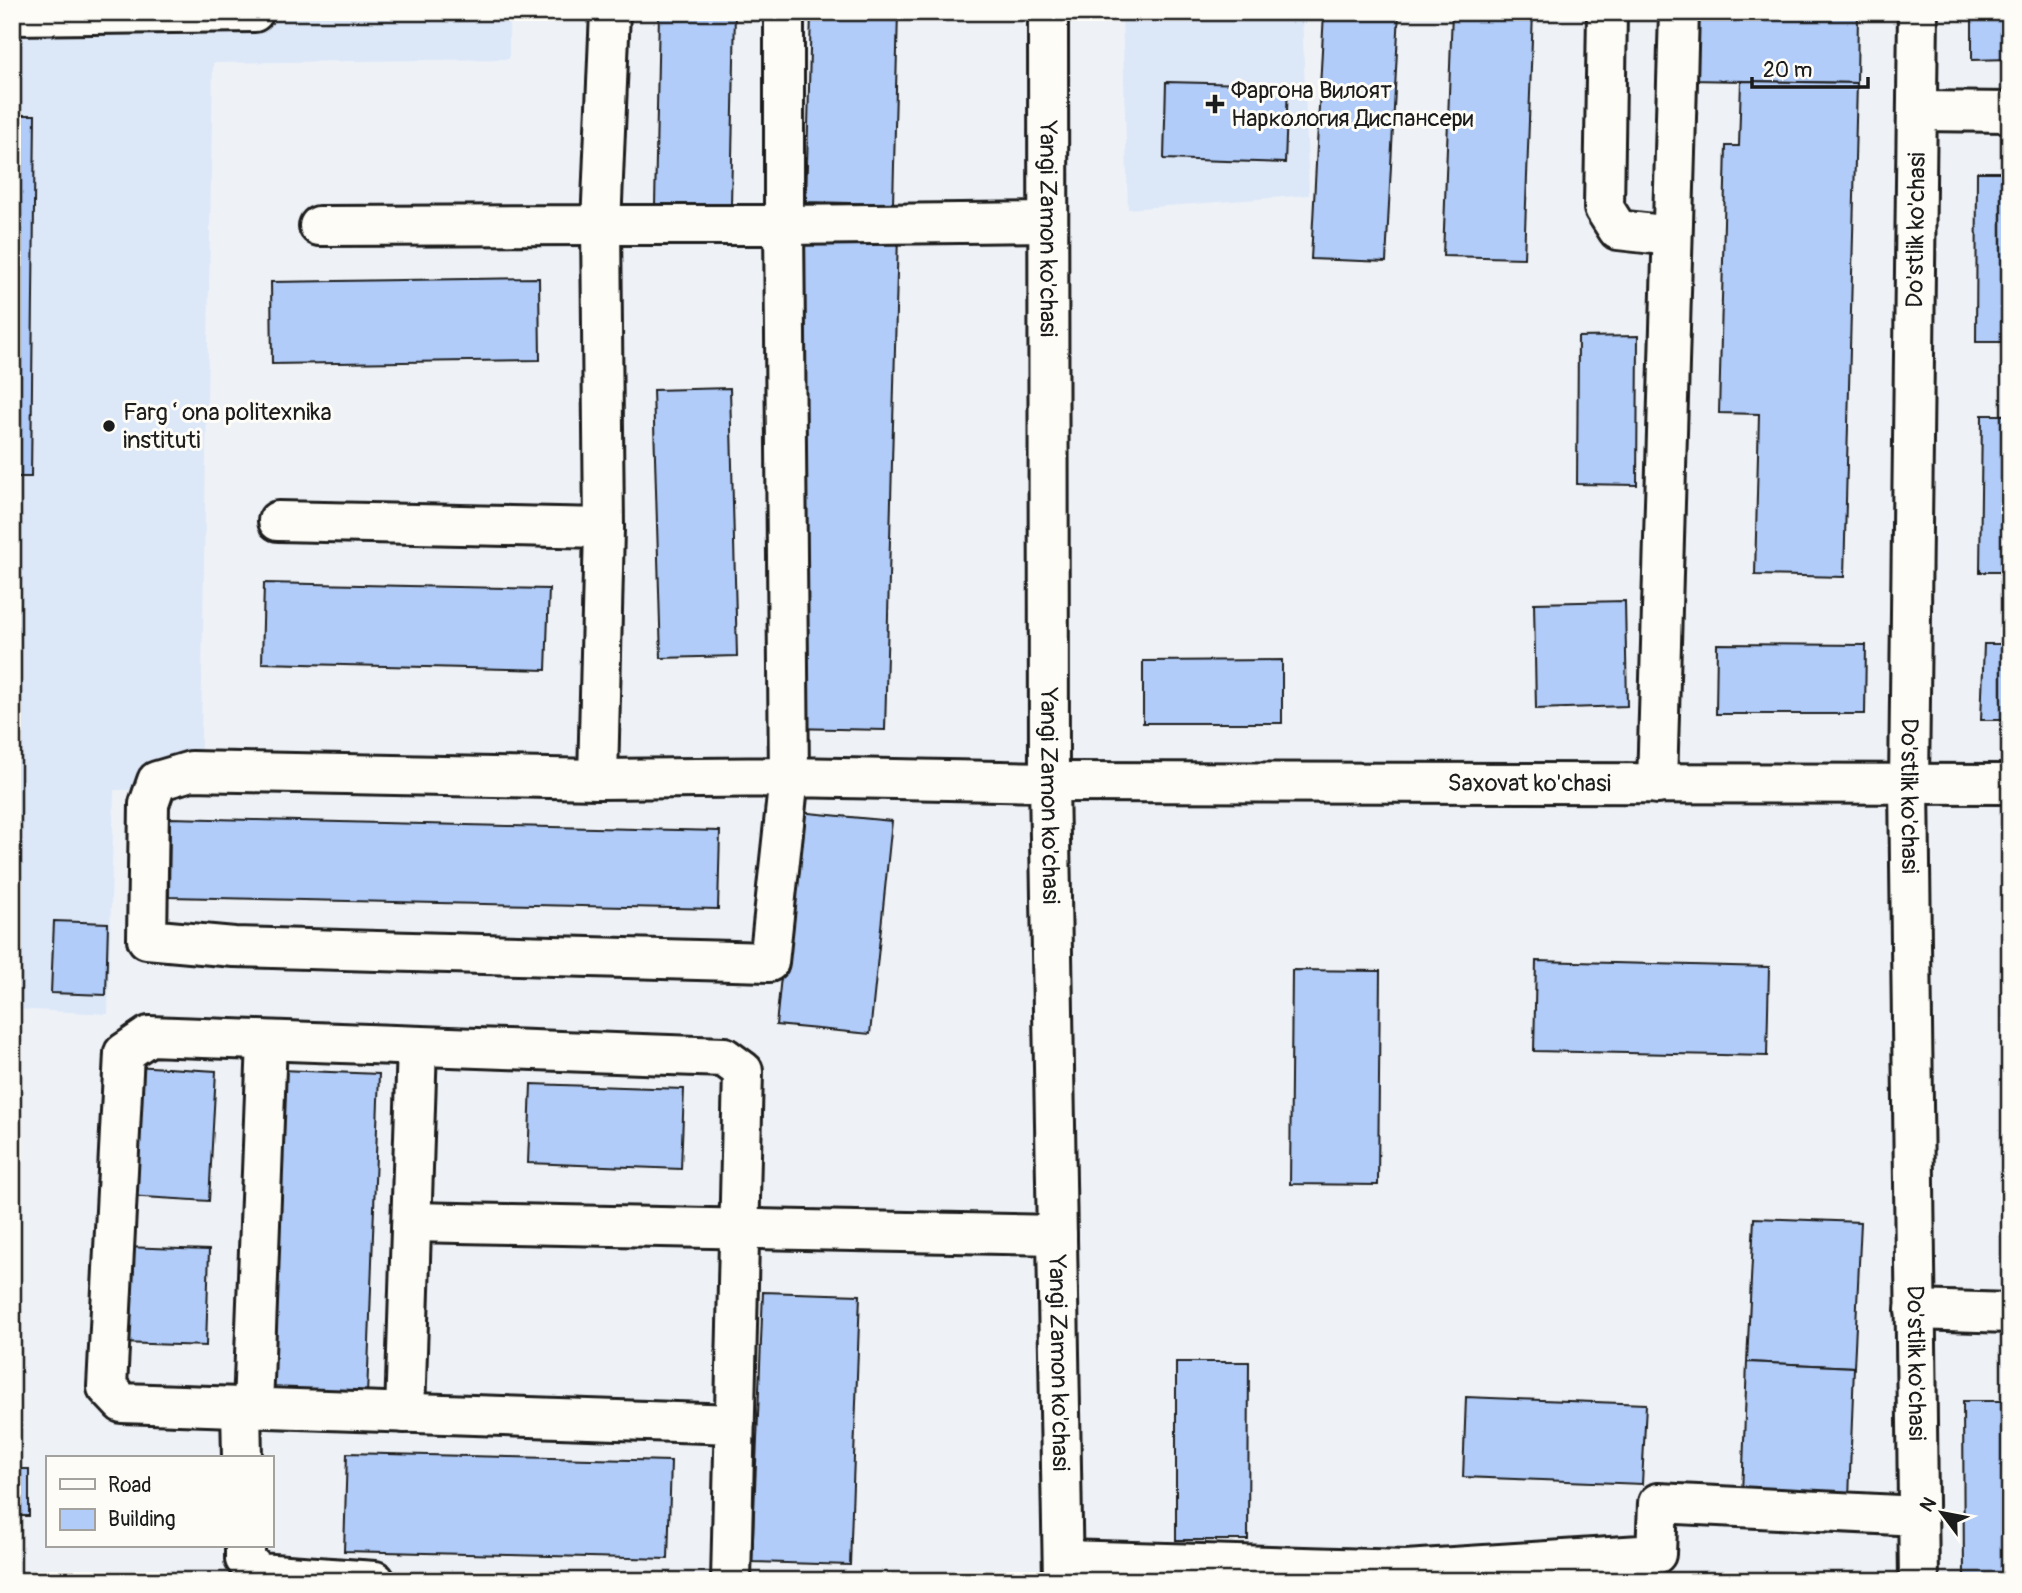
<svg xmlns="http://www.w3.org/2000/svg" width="2022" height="1593" viewBox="0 0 2022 1593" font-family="Pangolin,sans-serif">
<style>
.built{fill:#dce7f8}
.building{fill:#b1ccf9;stroke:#1c1c1c;stroke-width:2}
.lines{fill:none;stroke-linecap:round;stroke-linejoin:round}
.minor-casing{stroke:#1c1c1c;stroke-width:44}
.minor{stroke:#fdfcf7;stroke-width:38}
.poi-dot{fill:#1c1c1c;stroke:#fdfcf7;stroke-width:2.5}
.labels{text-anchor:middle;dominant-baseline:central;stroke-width:6;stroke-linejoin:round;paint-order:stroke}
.poi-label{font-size:24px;fill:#1c1c1c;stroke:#fdfcf7;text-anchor:start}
.street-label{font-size:24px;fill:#1c1c1c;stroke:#fdfcf7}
</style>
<rect width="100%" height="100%" fill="#eef2f7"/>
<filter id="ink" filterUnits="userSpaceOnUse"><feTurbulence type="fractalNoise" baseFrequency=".0143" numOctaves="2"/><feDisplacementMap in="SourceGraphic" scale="14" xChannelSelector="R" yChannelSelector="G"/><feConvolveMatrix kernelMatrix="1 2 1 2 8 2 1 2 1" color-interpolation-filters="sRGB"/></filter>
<g filter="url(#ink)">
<g class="built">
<path d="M 12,12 L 509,12 L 509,59 L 213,63 L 200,789 L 114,790 L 108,1014 L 12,1009 Z"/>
<path d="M 1122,12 L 1302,12 L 1309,195 L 1128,209 Z"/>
</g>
<g class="building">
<path d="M 659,12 L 735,12 L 731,206 L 655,205 Z"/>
<path d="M 811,12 L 898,12 L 893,204 L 806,202 Z"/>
<path d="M 1324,12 L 1399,12 L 1386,262 L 1311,259 Z"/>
<path d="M 1452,12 L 1533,12 L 1524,258 L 1443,256 Z"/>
<path d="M 1691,12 L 1858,12 L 1857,83 L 1689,80 Z"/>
<path d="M 1972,12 L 2010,12 L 2010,59 L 1972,60 Z"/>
<path d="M 1741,81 L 1857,83 L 1844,577 L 1755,575 L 1759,414 L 1719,413 L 1726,146 L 1739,146 Z"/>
<path d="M 1166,82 L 1288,85 L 1285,163 L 1164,159 Z"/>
<path d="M 12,115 L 35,115 L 31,477 L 12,477 Z"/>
<path d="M 1977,172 L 2010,172 L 2010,342 L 1976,342 Z"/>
<path d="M 802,232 L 898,234 L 885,730 L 790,728 Z"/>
<path d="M 539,278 L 540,360 L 272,364 L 271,282 Z"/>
<path d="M 1638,336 L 1637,485 L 1577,484 L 1578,337 Z"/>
<path d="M 730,388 L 737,656 L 661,658 L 653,390 Z"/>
<path d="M 1982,415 L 2010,415 L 2010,572 L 1980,572 Z"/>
<path d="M 264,583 L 549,589 L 546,670 L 262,663 Z"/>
<path d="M 1625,601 L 1627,706 L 1536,709 L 1534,603 Z"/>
<path d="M 1717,644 L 1866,645 L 1865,714 L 1716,714 Z"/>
<path d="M 1984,644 L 2010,644 L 2010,720 L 1981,720 Z"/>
<path d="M 1282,660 L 1282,723 L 1143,723 L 1143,661 Z"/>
<path d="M 798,812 L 892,821 L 870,1034 L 776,1025 Z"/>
<path d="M 170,818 L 720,831 L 718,909 L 169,897 Z"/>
<path d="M 54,921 L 108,923 L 106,995 L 51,993 Z"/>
<path d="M 1536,961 L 1769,967 L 1767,1056 L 1534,1051 Z"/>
<path d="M 1292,970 L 1380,971 L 1378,1185 L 1290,1184 Z"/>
<path d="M 134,1066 L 216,1071 L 209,1201 L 127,1196 Z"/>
<path d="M 281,1070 L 379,1074 L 367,1396 L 269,1392 Z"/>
<path d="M 531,1084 L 684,1089 L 681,1169 L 528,1163 Z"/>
<path d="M 1754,1218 L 1861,1222 L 1854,1367 L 1747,1362 Z"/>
<path d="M 124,1247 L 209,1250 L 206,1346 L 121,1343 Z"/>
<path d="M 763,1292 L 860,1295 L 850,1565 L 752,1562 Z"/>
<path d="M 1176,1362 L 1249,1362 L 1248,1540 L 1176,1540 Z"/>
<path d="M 1747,1362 L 1854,1367 L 1849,1499 L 1742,1494 Z"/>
<path d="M 1466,1397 L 1646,1404 L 1642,1484 L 1463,1477 Z"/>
<path d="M 1963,1401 L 2010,1401 L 2010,1581 L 1964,1581 Z"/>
<path d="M 347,1453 L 671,1461 L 668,1559 L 344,1551 Z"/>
<rect x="12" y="1469" width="17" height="47"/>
</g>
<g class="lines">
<defs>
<g id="minor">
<path d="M 784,12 L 784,225 L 1048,222"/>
<path id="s1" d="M 1048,12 L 1049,782 L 1063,1581"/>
<path d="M 1607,12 L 1604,208 L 1618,230 L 1672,236"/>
<path id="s2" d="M 1918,12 L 1909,784 L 1919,1581"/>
<path d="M 12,15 L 254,12"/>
<path d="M 1918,111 L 2010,112"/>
<path d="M 319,226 L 601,225 L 610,12"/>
<path id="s3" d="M 278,521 L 604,528 L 601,225 L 784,225 L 789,777 L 598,779 L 191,771 L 157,781 L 149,804 L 147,939 L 234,947 L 769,962 L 789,777 L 1049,782 L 2010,784"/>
<path d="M 598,779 L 604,528"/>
<path d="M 1657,784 L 1679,12"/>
<path d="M 412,1222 L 1057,1235"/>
<path d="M 1915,1310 L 2010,1313"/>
<path d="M 241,1407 L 242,1458"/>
<path d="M 253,1407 L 267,1041"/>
<path d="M 405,1413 L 417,1046"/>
<path d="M 245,1546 L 245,1559 L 258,1573 L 375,1581"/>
<path d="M 1063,1560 L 1406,1570 L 1656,1554 L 1658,1503 L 1918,1516"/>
<path d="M 731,1581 L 743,1071 L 724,1057 L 149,1036 L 124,1053 L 107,1387 L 122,1403 L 735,1424"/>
</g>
</defs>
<use href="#minor" class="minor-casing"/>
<use href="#minor" class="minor"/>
</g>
</g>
<g class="poi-dot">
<path d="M1211.5 93.5h7v7h7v7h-7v7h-7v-7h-7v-7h7z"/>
<circle cx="109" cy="426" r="7"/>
</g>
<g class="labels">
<g class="poi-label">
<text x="1231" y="90">Фаргона Вилоят<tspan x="1231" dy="28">Наркология Диспансери</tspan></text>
<text x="123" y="412">Fargʻona politexnika<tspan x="123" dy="28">instituti</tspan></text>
</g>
<g class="street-label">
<text stroke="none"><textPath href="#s1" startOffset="217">Yangi Zamon ko'chasi</textPath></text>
<text transform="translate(1916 230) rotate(-89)">Do'stlik ko'chasi</text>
<text stroke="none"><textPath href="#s3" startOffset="3706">Saxovat ko'chasi</textPath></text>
<text stroke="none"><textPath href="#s1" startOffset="784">Yangi Zamon ko'chasi</textPath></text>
<text stroke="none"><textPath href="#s2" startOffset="784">Do'stlik ko'chasi</textPath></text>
<text stroke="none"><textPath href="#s1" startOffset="1351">Yangi Zamon ko'chasi</textPath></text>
<text stroke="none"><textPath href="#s2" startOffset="1351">Do'stlik ko'chasi</textPath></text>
</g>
</g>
<rect width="2022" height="1593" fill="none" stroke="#fdfcf7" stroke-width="42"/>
<rect x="21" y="21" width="1980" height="1551" fill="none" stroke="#1c1c1c" stroke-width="2.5" filter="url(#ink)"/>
<rect x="46" y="1456" width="228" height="91" fill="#fdfcf7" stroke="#a3a29f" stroke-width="2"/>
<rect x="60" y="1479" width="35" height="10" fill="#fdfcf7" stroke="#a3a29f" stroke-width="2"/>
<text x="108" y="1492" font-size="21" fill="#1c1c1c">Road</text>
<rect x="60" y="1509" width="35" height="21" fill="#b1ccf9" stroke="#a3a29f" stroke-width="2"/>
<text x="108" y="1526" font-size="21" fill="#1c1c1c">Building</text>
<g transform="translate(1942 1513) rotate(302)" stroke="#fdfcf7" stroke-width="5" paint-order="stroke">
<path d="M0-5L12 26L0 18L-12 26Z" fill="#1c1c1c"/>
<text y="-10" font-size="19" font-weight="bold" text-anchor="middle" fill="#1c1c1c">N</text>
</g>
<path d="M1752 77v10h116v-10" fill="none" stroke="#1c1c1c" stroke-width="3.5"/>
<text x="1763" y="77" font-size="21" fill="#1c1c1c" stroke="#fdfcf7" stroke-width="5" paint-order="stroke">20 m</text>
</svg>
